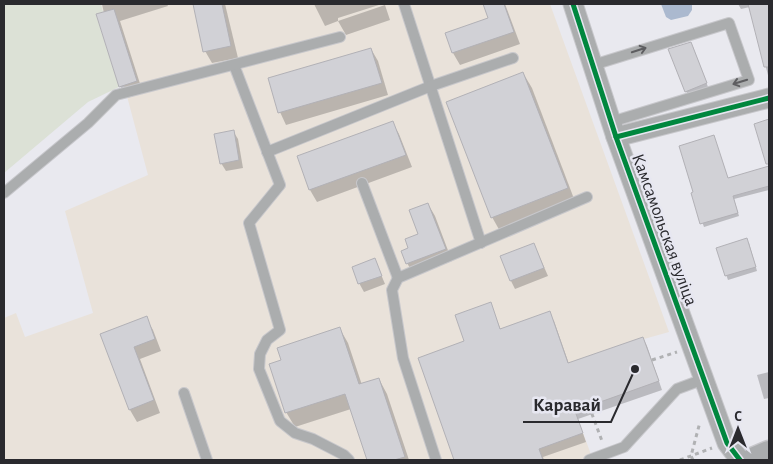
<svg xmlns="http://www.w3.org/2000/svg" width="773" height="464" viewBox="0 0 773 464" font-family="'Alegreya Sans',sans-serif">
<style>
.industrial{fill:#e9e2da}
.green{fill:#dce1d6}
.water{fill:#abb9cf}
.shadow{fill:#0003}
.building{fill:#d1d1d6;stroke:#b2b1b6}
.lines{fill:none;stroke-linecap:round;stroke-linejoin:round}
.lane-casing{stroke:#c7c7cb;stroke-width:12}
.street-casing{stroke:#c7c7cb;stroke-width:21}
.secondary-casing{stroke:#c7c7cb;stroke-width:29}
.path{stroke:#b0b1b3;stroke-width:3;stroke-dasharray:4 4;stroke-linecap:butt}
.lane{stroke:#abadae;stroke-width:10}
.street{stroke:#abadae;stroke-width:19}
.secondary{stroke:#aaacae;stroke-width:26}
.cycleway-casing{stroke:#e7e7f1;stroke-width:8}
.cycleway{stroke:#00873e;stroke-width:5}
.oneway{stroke:#5e5e61}
.labels{text-anchor:middle;dominant-baseline:central;stroke-width:5;stroke-linejoin:round;paint-order:stroke}
.street-label{font-size:18px;fill:#2a2a2e;stroke:#e7e7f1}
.leader{fill:none;stroke:#2a2a2e;stroke-width:2}
.callout-dot{fill:#2a2a2e;stroke:#e7e7f1;stroke-width:2}
.callout-label{font-size:19px;text-anchor:middle;font-weight:bold;fill:#2a2a2e;stroke:#e7e7f1;stroke-width:5;stroke-linejoin:round;paint-order:stroke}
</style>
<rect width="100%" height="100%" fill="#e9e9ef"/>
<path class="industrial" d="M 101,4 L 550,4 L 669,332 L 644,339 L 659,381 L 575,411 L 593,460 L 4,460 L 4,318 L 16,313 L 25,337 L 93,313 L 65,211 L 148,175 L 124,85 L 119,87 L 96,14 L 103,12 Z"/>
<path class="green" d="M 4,4 L 101,4 L 103,12 L 96,15 L 119,87 L 88,102 L 4,173 Z"/>
<path class="water" d="M 661,4 L 692,4 L 692,10 L 688,16 L 671,20 L 666,17 Z"/>
<g class="shadow">
<path d="M 102,4 L 167,4 L 168,6 L 120,21 L 143,93 L 127,98 L 120,86 Z"/>
<path d="M 194,4 L 225,4 L 238,58 L 212,63 L 205,51 Z"/>
<path d="M 314,4 L 382,4 L 338,18 L 338,21 L 385,5 L 390,20 L 346,35 L 338,21 L 325,26 Z"/>
<path d="M 484,4 L 505,4 L 520,44 L 460,65 L 453,53 L 447,34 L 490,19 Z"/>
<path d="M 738,4 L 769,4 L 769,79 L 750,7 L 741,9 Z"/>
<path d="M 693,47 L 708,87 L 688,95 L 686,91 Z"/>
<path d="M 371,49 L 378,61 L 388,95 L 286,125 L 280,112 Z"/>
<path d="M 523,73 L 532,88 L 576,204 L 501,233 L 492,217 Z"/>
<path d="M 392,122 L 399,134 L 412,167 L 317,202 L 310,190 L 298,157 Z"/>
<path d="M 233,131 L 238,139 L 243,168 L 226,171 L 221,163 Z"/>
<path d="M 714,137 L 728,179 L 769,168 L 769,190 L 734,199 L 739,216 L 704,227 L 692,194 L 695,193 Z"/>
<path d="M 428,204 L 435,216 L 452,261 L 414,275 L 407,263 L 410,249 L 419,235 Z"/>
<path d="M 749,243 L 757,271 L 728,280 L 717,249 Z"/>
<path d="M 534,244 L 548,276 L 515,289 L 511,281 Z"/>
<path d="M 375,260 L 385,284 L 364,292 L 359,283 Z"/>
<path d="M 490,304 L 501,330 L 549,313 L 554,321 L 569,364 L 643,338 L 647,346 L 662,390 L 578,419 L 586,442 L 543,457 L 544,460 L 455,460 L 419,358 L 466,342 Z"/>
<path d="M 146,318 L 153,330 L 161,351 L 140,359 L 160,413 L 137,422 L 130,410 L 102,334 Z"/>
<path d="M 340,329 L 348,343 L 362,385 L 379,379 L 387,394 L 409,460 L 368,460 L 351,409 L 295,427 L 286,412 L 282,360 Z"/>
<path d="M 769,372 L 769,398 L 764,399 L 757,375 Z"/>
</g>
<g class="building">
<path d="M 193,4 L 222,4 L 231,46 L 203,52 Z"/>
<path d="M 483,4 L 504,4 L 514,32 L 452,53 L 445,33 L 488,18 Z"/>
<path d="M 748,4 L 769,4 L 769,67 L 764,67 Z"/>
<path d="M 114,9 L 137,81 L 119,87 L 96,14 Z"/>
<path d="M 691,42 L 707,83 L 685,92 L 668,49 Z"/>
<path d="M 371,48 L 382,83 L 278,113 L 268,78 Z"/>
<path d="M 523,72 L 568,188 L 491,218 L 446,102 Z"/>
<path d="M 769,119 L 769,164 L 766,164 L 754,124 Z"/>
<path d="M 393,121 L 406,155 L 309,190 L 297,156 Z"/>
<path d="M 234,130 L 239,160 L 220,164 L 214,134 Z"/>
<path d="M 714,135 L 728,178 L 769,166 L 769,186 L 733,196 L 738,213 L 700,224 L 691,193 L 693,192 L 679,146 Z"/>
<path d="M 428,203 L 446,249 L 406,264 L 401,251 L 408,248 L 405,239 L 418,234 L 409,210 Z"/>
<path d="M 747,238 L 756,267 L 725,276 L 716,248 Z"/>
<path d="M 534,243 L 544,268 L 510,281 L 500,256 Z"/>
<path d="M 375,258 L 382,276 L 358,284 L 352,267 Z"/>
<path d="M 491,302 L 500,329 L 550,311 L 568,363 L 643,337 L 659,381 L 575,411 L 583,433 L 539,449 L 543,460 L 454,460 L 418,358 L 464,341 L 455,315 Z"/>
<path d="M 147,316 L 155,339 L 134,347 L 154,400 L 129,410 L 100,334 Z"/>
<path d="M 340,327 L 359,384 L 379,378 L 405,457 L 394,460 L 367,460 L 345,394 L 285,413 L 269,364 L 281,360 L 277,348 Z"/>
</g>
<g class="lines">
<defs>
<g id="lane">
<path d="M 404,4 L 481,243"/>
<path d="M 234,65 L 280,185 L 249,223 L 280,330 L 267,340 L 260,354 L 259,369 L 280,421 L 295,433 L 313,439 L 344,455 L 349,460"/>
<path d="M 593,65 L 729,23 L 749,80 L 611,122"/>
<path d="M 267,152 L 431,86 L 513,58"/>
<path d="M 362,183 L 398,278"/>
<path d="M 4,193 L 88,123 L 116,95 L 340,37"/>
<path d="M 184,393 L 207,460"/>
<path d="M 436,460 L 403,358 L 392,290 L 398,278 L 587,197"/>
<path d="M 589,460 L 624,447 L 677,389 L 704,379"/>
</g>
<g id="street">
<path d="M 573,4 L 616,137 L 727,443 L 740,460"/>
<path d="M 616,137 L 769,98"/>
</g>
<path id="secondary" d="M 755,460 L 769,454"/>
</defs>
<use href="#lane" class="lane-casing"/>
<use href="#street" class="street-casing"/>
<use href="#secondary" class="secondary-casing"/>
<g class="path">
<path d="M 652,360 L 677,352"/>
<path d="M 589,406 L 602,441"/>
<path d="M 680,460 L 712,448"/>
<path d="M 693,460 L 691,456 L 700,422"/>
</g>
<use href="#lane" class="lane"/>
<use href="#street" class="street"/>
<use href="#secondary" class="secondary"/>
<defs>
<g id="cycleway">
<path d="M 573,4 L 616,137 L 727,443 L 740,460"/>
<path d="M 616,137 L 769,98"/>
</g>
</defs>
<use href="#cycleway" class="cycleway-casing"/>
<use href="#cycleway" class="cycleway"/>
</g>
<defs><path id="oneway-shaft" d="M-6 0H5M1.5-3L5.5 0L1.5 3" fill="none" stroke-width="1.6" stroke-linecap="round" stroke-linejoin="round" transform="scale(1.25)"/></defs>
<g class="oneway">
<use href="#oneway-shaft" transform="translate(639 50) rotate(-18)"/>
<use href="#oneway-shaft" transform="translate(740 82) rotate(163)"/>
</g>
<g class="labels">
<g class="street-label">
<text transform="translate(664 230) rotate(70)">Камсамольская вуліца</text>
</g>
</g>
<path class="leader" d="M635 369L611 422H523"/>
<circle class="callout-dot" cx="635" cy="369" r="5"/>
<g class="callout-label">
<text x="567" y="411">Каравай</text>
</g>
<rect width="773" height="464" fill="none" stroke="#2a2a2e" stroke-width="10"/>
<g transform="translate(738 429)" stroke="#e7e7f1" stroke-width="4" paint-order="stroke">
<path d="M0-4L9 19L0 12L-9 19Z" fill="#2a2a2e"/>
<text y="-8" font-size="14" font-weight="bold" text-anchor="middle" fill="#2a2a2e">С</text>
</g>
</svg>
